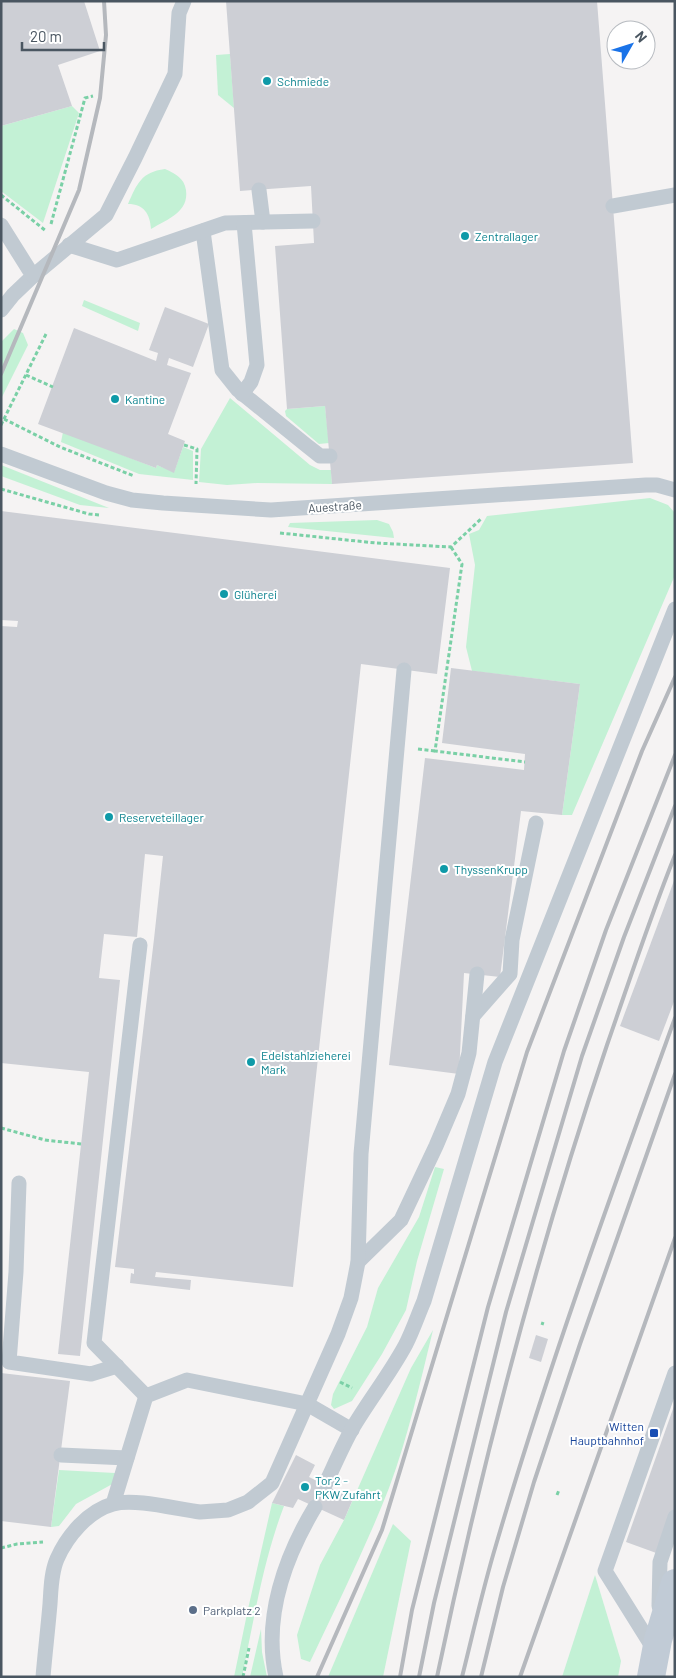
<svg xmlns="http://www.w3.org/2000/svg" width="676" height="1678" viewBox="0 0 676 1678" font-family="Barlow,sans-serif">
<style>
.green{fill:#c3f1d5}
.building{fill:#cdcfd5}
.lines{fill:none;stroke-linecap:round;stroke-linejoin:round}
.path{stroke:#7ad0a6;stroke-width:3;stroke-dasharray:4 2.5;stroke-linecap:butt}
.lane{stroke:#c1cad2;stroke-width:15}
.secondary{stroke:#c1cbd6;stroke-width:28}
.rail{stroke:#b5b8bd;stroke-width:4}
.culture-dot{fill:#0f9aa8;stroke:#fff;stroke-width:2}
.transit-dot{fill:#1a4fb4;stroke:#fff;stroke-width:2}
.service-dot{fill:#5c6f8a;stroke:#fff;stroke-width:2}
.labels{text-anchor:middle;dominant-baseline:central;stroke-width:4;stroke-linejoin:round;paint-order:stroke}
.culture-label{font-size:12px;fill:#0d838f;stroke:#fff;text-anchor:start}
.street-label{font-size:12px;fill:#4a5661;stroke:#fff}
.transit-label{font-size:12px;fill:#164399;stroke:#fff;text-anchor:end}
.service-label{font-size:12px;fill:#4e5e75;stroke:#fff;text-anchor:start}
</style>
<rect width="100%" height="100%" fill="#f5f3f3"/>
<g class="green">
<path d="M 230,54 L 234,108 L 218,95 L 216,55 Z"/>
<path d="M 72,106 L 79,113 L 43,223 L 1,191 L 1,126 Z"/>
<path d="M 165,169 C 176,174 184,178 186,190 C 189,212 168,219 151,229 C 150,214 144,204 128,204 C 137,184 141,172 165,169 Z"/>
<path d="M 84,300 L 140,323 L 138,331 L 82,306 Z"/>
<path d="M 14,329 L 23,333 L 28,345 L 1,399 L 1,342 Z"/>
<path d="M 230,398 L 310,465 L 320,470 L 331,470 L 332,484 L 257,483 L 227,485 L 199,482 L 201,449 Z"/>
<path d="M 325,406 L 329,443 L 319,444 L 286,416 L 285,411 L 287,409 Z"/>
<path d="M 63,432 L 156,468 L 157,465 L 174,472 L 183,447 L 193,451 L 193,480 L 139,474 L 61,442 Z"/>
<path d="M 1,465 L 109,508 L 80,505 L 1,476 Z"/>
<path d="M 650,498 L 668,505 L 675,513 L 675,575 L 572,815 L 562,815 L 580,684 L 472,671 L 466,647 L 475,565 L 469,534 L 479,530 L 487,516 Z"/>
<path d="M 377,520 L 389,524 L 393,532 L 394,538 L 288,527 L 290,523 Z"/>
<path d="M 435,1167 L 444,1169 L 417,1261 L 406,1310 L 382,1354 L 352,1401 L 334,1409 L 331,1405 L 333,1394 L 367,1327 L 378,1288 L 419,1217 Z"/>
<path d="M 433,1330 C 420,1383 408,1437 389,1488 C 366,1547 337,1605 310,1662 L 301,1659 L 297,1635 L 320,1565 L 344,1520 L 411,1368 Z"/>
<path d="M 59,1470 L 115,1473 L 116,1482 L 76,1504 L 59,1526 L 51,1527 Z"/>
<path d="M 272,1503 L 284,1506 C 263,1561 254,1619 242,1677 L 234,1677 L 248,1609 Z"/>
<path d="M 393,1524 L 411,1541 L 383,1677 L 328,1677 Z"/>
<path d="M 595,1575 L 621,1661 L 618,1677 L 562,1677 Z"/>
<path d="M 261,1629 L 262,1652 L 267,1677 L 250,1677 Z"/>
</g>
<g class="building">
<path d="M 1,1 L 84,1 L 100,51 L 58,65 L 72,106 L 1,126 Z"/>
<path d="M 226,1 L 597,1 L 633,463 L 332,484 L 325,406 L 287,409 L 275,246 L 314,243 L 311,186 L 240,191 Z"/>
<path d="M 165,307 L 209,324 L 193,367 L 169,358 L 167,365 L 191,373 L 168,434 L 185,441 L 174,473 L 157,465 L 156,468 L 38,424 L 74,328 L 156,361 L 158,353 L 149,350 Z"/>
<path d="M 1,511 L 450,568 L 437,674 L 361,664 L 293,1287 L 156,1272 L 155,1277 L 191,1280 L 190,1290 L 130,1283 L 131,1273 L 134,1274 L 134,1269 L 115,1267 L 154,939 L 163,856 L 145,854 L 137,937 L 104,934 L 99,978 L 120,980 L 80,1356 L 58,1354 L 89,1072 L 1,1063 L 1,626 L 17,627 L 18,621 L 1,620 Z"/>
<path d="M 451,668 L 580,684 L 562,815 L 521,811 L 500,977 L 464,973 L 459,1074 L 389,1065 L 425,758 L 524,770 L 525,754 L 442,743 Z"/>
<path d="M 675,878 L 675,999 L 659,1041 L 620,1026 Z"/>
<path d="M 536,1335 L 548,1339 L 541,1362 L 529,1358 Z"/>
<path d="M 1,1373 L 70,1381 L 51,1527 L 1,1521 Z"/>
<path d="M 674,1406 L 675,1517 L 659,1554 L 626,1542 Z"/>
<path d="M 296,1455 L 315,1465 L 309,1477 L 353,1499 L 344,1520 L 298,1499 L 293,1508 L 272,1503 Z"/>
</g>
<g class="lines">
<g class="path">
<path d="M 1,195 L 46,231"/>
<path d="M 51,224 L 85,98 L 93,96"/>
<path d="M 26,375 L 53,387"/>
<path d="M 4,419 L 60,447 L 134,476"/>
<path d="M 1,425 L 47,332"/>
<path d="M 184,445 L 197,449 L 196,484"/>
<path d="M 1,489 L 89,514 L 100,515"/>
<path d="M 280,533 L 376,543 L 451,547 L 482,518"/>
<path d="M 451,547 L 462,564 L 435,751 L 525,762"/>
<path d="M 418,749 L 435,751"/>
<path d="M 1,1128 L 45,1140 L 81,1144"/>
<path d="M 542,1325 L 543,1322"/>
<path d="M 340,1382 L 352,1388"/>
<path d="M 557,1495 L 559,1490"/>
<path d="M 1,1548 L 17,1544 L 43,1542"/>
<path d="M 243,1677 L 249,1648"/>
</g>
<g class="lane">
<path d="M 259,190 L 263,222"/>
<path d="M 613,206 L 675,195"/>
<path d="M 1,225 L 33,276 L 13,295 L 1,310"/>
<path d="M 203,231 L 222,370 L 238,390 L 306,445 L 320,456 L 330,456"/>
<path d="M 69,245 L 117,260 L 225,223 L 313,221"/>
<path d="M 33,276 L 106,215 L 135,158 L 175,74 L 179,13 L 184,1"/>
<path d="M 242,394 L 251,382 L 257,365 L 244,223"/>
<path d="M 1,454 L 106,493 L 132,500 L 163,503 L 271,510 L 646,485 L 657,485 L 675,490"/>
<path d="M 140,945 L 94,1343 L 146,1396"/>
<path d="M 473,1016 L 510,974 L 512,940 L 536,823"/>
<path d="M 19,1183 L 16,1272 L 9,1362 L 91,1374 L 117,1366"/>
<path d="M 358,1262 L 401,1220 L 436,1146 L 458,1094 L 469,1053 L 477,974"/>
<path d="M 352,1430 L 307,1404 L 338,1334 L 351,1298 L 358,1262 L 361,1154 L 404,670"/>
<path d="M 61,1455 L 127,1458"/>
<path d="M 325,1485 C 334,1466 342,1447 352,1429 C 369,1400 390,1374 406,1344 C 413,1330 418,1315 424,1301 L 495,1062 L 675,609"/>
<path d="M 659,1606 L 660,1562 L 675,1517"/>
<path d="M 655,1651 L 605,1571 L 675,1373"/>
<path d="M 43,1677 C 45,1653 48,1628 50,1604 C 51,1590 51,1573 57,1559 C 67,1536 88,1511 113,1504 C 135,1498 176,1509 200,1512 L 228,1510 L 248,1502 L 272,1483 L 307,1404 L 187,1380 L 146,1396 L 113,1504"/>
<path d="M 276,1677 C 263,1618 285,1557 315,1507"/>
</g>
<path class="secondary" d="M 651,1677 L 658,1640 L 675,1583"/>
<g class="rail">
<path d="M 1,374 L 79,190 L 100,98 L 106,35 L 104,1"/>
<path d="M 317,1677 L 382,1530 L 527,1052 L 642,751 L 675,677"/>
<path d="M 400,1677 L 412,1610 L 488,1307 L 564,1051 L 606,930 L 675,755"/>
<path d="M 419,1677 L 434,1603 L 506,1312 L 582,1056 L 624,937 L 675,806"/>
<path d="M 437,1677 C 482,1463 537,1252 607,1045 C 629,982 650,917 675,855"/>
<path d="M 462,1677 C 473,1633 483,1588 496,1545 C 548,1367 612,1192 675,1018"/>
<path d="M 481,1677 L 503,1587 L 534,1482 L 580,1344 L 675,1074"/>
<path d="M 520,1677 L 675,1238"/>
</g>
</g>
<g class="culture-dot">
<circle cx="267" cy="81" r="5"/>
<circle cx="465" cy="236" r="5"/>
<circle cx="115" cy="399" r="5"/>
<circle cx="224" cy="594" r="5"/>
<circle cx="109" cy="817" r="5"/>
<circle cx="444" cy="869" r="5"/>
<circle cx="251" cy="1062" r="5"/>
<circle cx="305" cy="1487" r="5"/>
</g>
<rect class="transit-dot" x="649" y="1428" width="10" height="10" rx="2.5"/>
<circle class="service-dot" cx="193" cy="1610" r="5"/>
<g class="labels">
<g class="culture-label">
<text x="277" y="81">Schmiede</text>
<text x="475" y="236">Zentrallager</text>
<text x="125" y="399">Kantine</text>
<text x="234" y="594">Glüherei</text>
<text x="119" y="817">Reserveteillager</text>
<text x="454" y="869">ThyssenKrupp</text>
<text x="261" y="1055">Edelstahlzieherei<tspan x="261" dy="14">Mark</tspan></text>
<text x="315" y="1480">Tor 2 -<tspan x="315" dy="14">PKW Zufahrt</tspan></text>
</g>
<g class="street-label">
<text transform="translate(335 506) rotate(-4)">Auestraße</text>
</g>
<g class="transit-label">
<text x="644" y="1426">Witten<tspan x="644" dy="14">Hauptbahnhof</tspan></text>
</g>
<g class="service-label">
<text x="203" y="1610">Parkplatz 2</text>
</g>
</g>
<rect width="676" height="1678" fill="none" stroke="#4a5661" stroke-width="5"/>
<g transform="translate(631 45) rotate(51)"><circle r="24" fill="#ffffff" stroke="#b7bbc0"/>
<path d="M0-4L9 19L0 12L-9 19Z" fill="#1a73e8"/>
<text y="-8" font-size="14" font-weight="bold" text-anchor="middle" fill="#4a5661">N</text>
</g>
<path d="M22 42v8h82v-8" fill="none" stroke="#4a5661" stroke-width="2.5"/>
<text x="30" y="42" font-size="15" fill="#4a5661" stroke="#ffffff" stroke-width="4" paint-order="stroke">20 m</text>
</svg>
